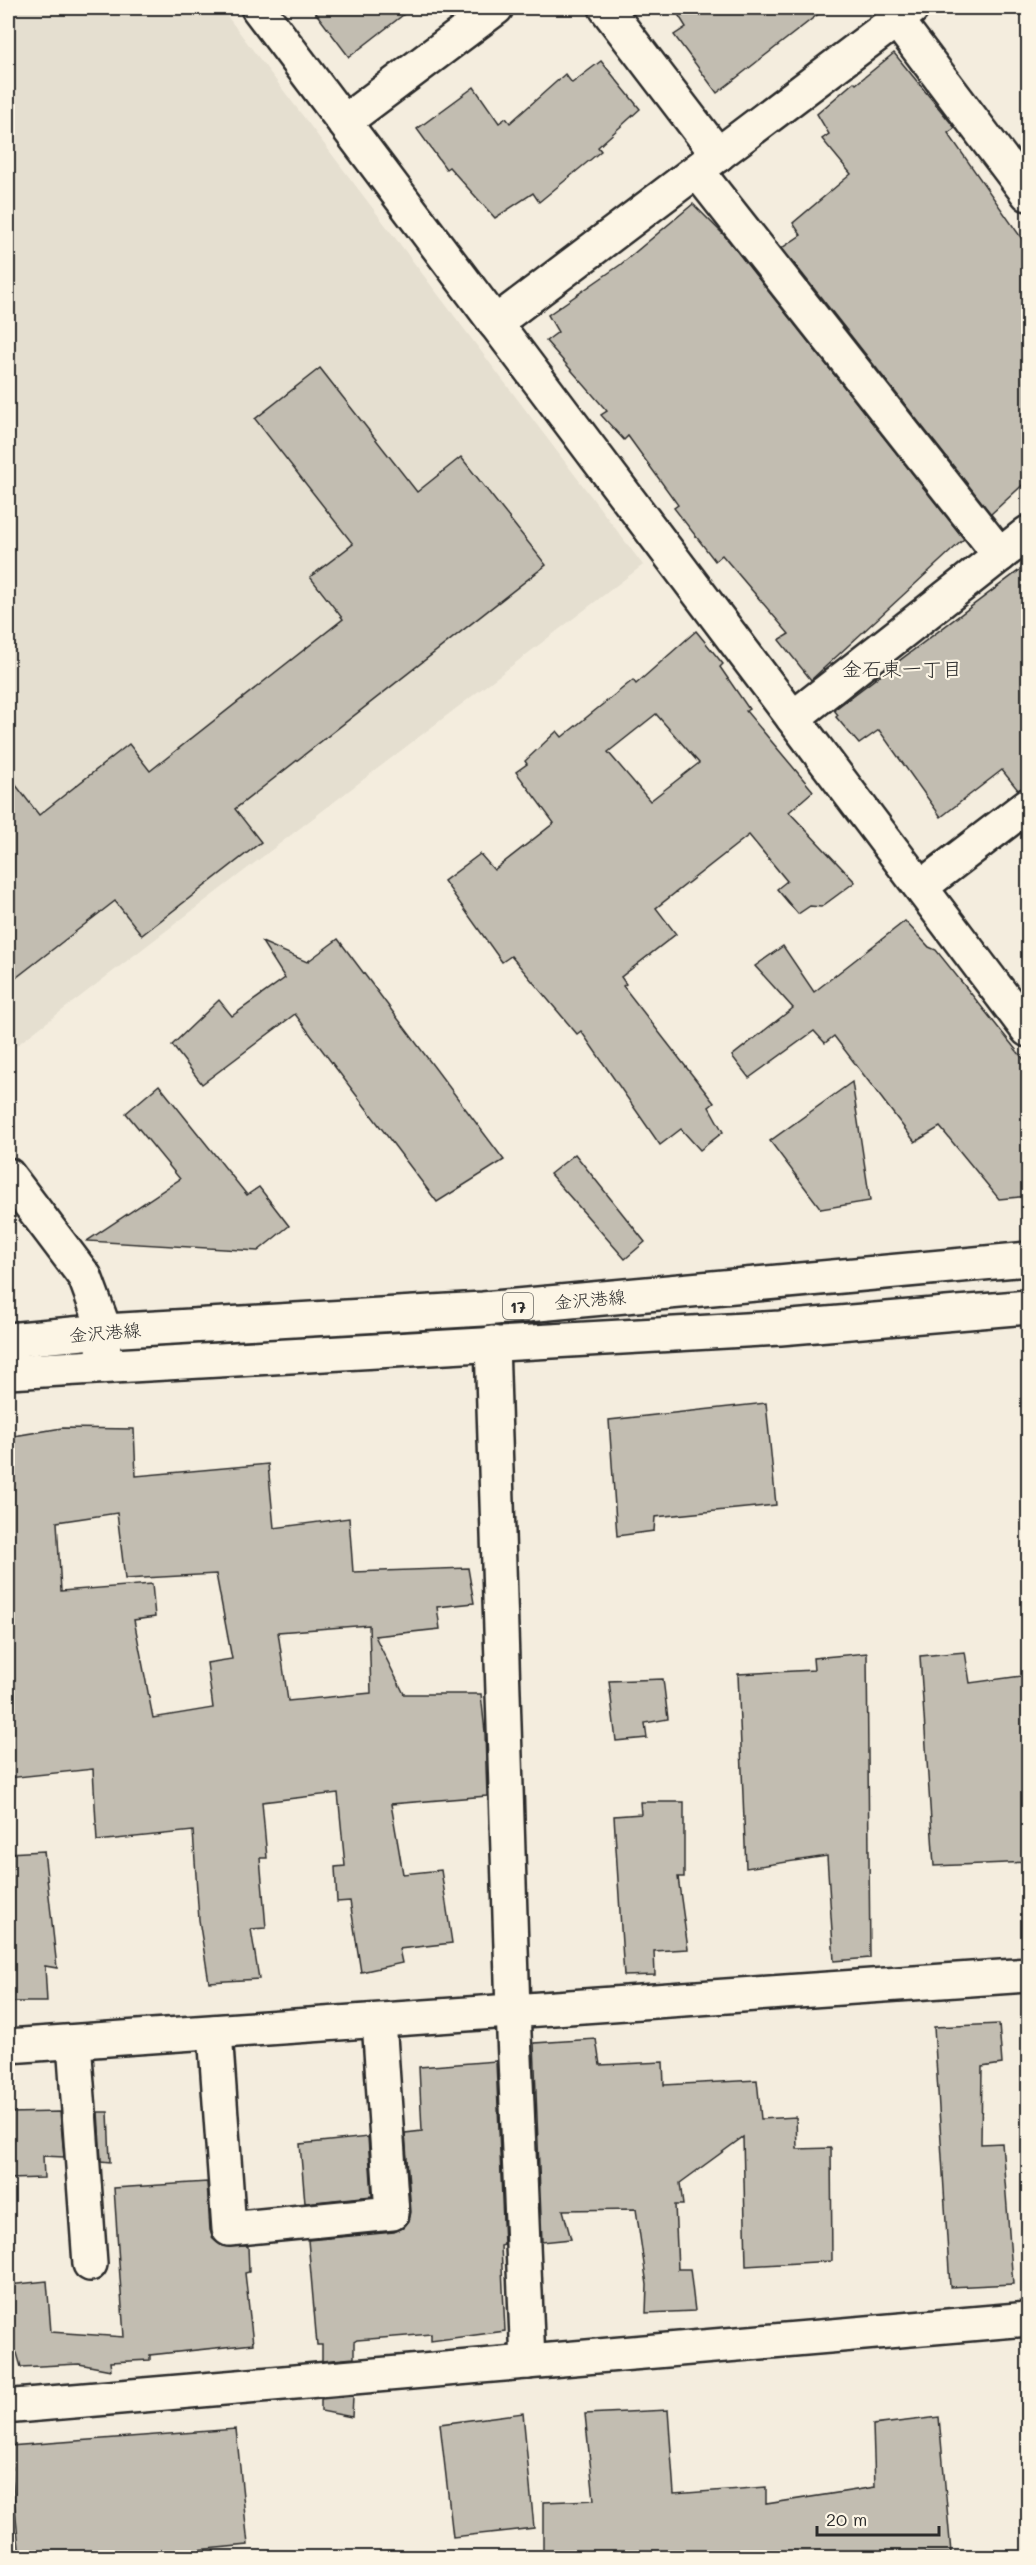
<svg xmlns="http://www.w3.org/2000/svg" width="1036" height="2565" viewBox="0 0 1036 2565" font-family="Mali,'Klee One',sans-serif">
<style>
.built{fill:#e5dfd0}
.building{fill:#c2bdb1;stroke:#2b2b2b;stroke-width:1.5;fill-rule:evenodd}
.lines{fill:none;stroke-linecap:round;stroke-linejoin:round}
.minor-casing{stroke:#2b2b2b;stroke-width:38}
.tertiary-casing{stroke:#2b2b2b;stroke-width:38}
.primary-casing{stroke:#2b2b2b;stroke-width:38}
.minor{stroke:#fcf5e5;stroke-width:33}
.tertiary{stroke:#fcf5e5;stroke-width:33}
.primary{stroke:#fcf5e5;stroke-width:33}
.labels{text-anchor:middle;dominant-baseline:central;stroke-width:4.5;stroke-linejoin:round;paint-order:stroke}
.shield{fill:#fcf5e5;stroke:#6a6863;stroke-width:1.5}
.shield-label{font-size:16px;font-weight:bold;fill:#2b2b2b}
.street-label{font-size:18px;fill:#2b2b2b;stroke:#fcf5e5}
.neighbourhood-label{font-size:20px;fill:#2b2b2b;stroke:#fcf5e5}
</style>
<rect width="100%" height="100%" fill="#f4edde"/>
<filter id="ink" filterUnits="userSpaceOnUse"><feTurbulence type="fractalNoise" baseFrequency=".0167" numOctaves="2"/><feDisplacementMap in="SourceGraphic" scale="12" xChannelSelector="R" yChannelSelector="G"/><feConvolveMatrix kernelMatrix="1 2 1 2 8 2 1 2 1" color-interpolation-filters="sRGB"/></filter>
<g filter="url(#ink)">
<path class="built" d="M 8,8 L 221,8 L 643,565 L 8,1052 Z"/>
<g class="building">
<path d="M 312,8 L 412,8 L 349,57 Z"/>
<path d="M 674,8 L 826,8 L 717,93 L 674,35 L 686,27 Z"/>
<path d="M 894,53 L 955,128 L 948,133 L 1029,249 L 1029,479 L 991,514 L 782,248 L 801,235 L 793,223 L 851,174 L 822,139 L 829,134 L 817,114 L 854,82 L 856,84 Z"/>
<path d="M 601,61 L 640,109 L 598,147 L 601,151 L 539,202 L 533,193 L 495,218 L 449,167 L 446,169 L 417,129 L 474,87 L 499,123 L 506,118 L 510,123 L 565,74 L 572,83 Z"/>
<path d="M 693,204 L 724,235 L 964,539 L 811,680 L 779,640 L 789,634 L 722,555 L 715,561 L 674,508 L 678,505 L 628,436 L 624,440 L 601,415 L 607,411 L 546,341 L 558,332 L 548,315 L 620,265 Z"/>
<path d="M 320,368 L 417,492 L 461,457 L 546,565 L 235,809 L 261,842 L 142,935 L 115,901 L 8,984 L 8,775 L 39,815 L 129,744 L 150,771 L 343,619 L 310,577 L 353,544 L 255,419 Z"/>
<path d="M 1029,563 L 1029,787 L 1018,790 L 1002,770 L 941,817 L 879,730 L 859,744 L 836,717 L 838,715 L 834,710 Z"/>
<path d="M 696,631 L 723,664 L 720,667 L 749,709 L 746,711 L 813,791 L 789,812 L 855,882 L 821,907 L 810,906 L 798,914 L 777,889 L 787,881 L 749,835 L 656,908 L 676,934 L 621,977 L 626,984 L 623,986 L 714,1103 L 709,1107 L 723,1132 L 700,1150 L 681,1129 L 660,1145 L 581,1031 L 577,1034 L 511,956 L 502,962 L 444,881 L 480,854 L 494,870 L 554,823 L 516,772 L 527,764 L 525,761 L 557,731 L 562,737 L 633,680 L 636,684 ZM 656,714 L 699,763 L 650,801 L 608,752 Z"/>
<path d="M 905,921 L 929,947 L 936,950 L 1029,1066 L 1029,1196 L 999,1199 L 940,1127 L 915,1142 L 834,1036 L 825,1043 L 814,1031 L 749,1078 L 732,1056 L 793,1008 L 755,966 L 783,946 L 814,992 Z"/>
<path d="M 338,939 L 504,1160 L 437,1202 L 295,1014 L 202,1084 L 172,1045 L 219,1000 L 232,1016 L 285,978 L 262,942 L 307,962 Z"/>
<path d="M 852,1082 L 870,1201 L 821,1209 L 770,1141 Z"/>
<path d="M 159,1085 L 247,1195 L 259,1187 L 289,1226 L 258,1251 L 87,1241 L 180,1179 L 126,1113 Z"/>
<path d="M 575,1154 L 645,1242 L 625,1259 L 550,1174 Z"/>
<path d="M 766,1403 L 776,1505 L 655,1517 L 654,1531 L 617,1536 L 609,1420 Z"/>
<path d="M 62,1428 L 134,1429 L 136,1476 L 268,1464 L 274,1528 L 349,1518 L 353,1572 L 468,1568 L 474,1603 L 437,1607 L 440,1629 L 375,1636 L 404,1694 L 481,1694 L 485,1732 L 487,1796 L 391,1804 L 403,1874 L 441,1870 L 452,1943 L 399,1949 L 402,1963 L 361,1972 L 350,1901 L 337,1902 L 335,1867 L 345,1866 L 338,1793 L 262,1802 L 267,1858 L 260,1858 L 266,1928 L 251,1929 L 259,1979 L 209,1982 L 199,1920 L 193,1831 L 97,1841 L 93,1769 L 8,1778 L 8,1437 ZM 117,1513 L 125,1579 L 216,1574 L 232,1659 L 207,1663 L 213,1708 L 153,1718 L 134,1620 L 155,1617 L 152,1584 L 61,1591 L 57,1522 ZM 369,1625 L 371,1693 L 288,1701 L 278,1632 Z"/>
<path d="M 965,1652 L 970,1683 L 1029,1675 L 1029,1862 L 934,1866 L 920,1656 Z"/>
<path d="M 867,1653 L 870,1958 L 834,1961 L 827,1856 L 746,1868 L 738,1674 L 814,1670 L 813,1658 Z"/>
<path d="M 663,1679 L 668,1719 L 645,1723 L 647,1738 L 616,1741 L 609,1681 Z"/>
<path d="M 640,1802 L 684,1802 L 684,1877 L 678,1877 L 688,1949 L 654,1951 L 655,1975 L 624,1976 L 614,1816 L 641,1814 Z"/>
<path d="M 44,1851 L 57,1968 L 45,1966 L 47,2002 L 8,2002 L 8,1853 Z"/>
<path d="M 999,2024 L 1002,2064 L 982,2067 L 981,2144 L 1002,2143 L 1013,2284 L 950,2287 L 934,2027 Z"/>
<path d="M 596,2039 L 600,2065 L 663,2062 L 664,2085 L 757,2080 L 761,2119 L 796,2117 L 797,2149 L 831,2148 L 832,2261 L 746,2266 L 743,2137 L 680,2183 L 683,2205 L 675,2205 L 678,2269 L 690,2269 L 695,2311 L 646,2313 L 647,2285 L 636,2209 L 563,2210 L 571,2239 L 542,2242 L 534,2043 Z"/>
<path d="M 496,2061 L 504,2245 L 501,2246 L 505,2331 L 431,2341 L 431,2334 L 357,2340 L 354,2342 L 354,2358 L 322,2361 L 322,2345 L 317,2345 L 308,2240 L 394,2232 L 403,2228 L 409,2221 L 411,2212 L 405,2133 L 422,2131 L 419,2067 Z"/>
<path d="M 60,2112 L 64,2157 L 43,2156 L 44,2178 L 8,2179 L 8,2113 Z"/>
<path d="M 98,2112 L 108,2112 L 110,2162 L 101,2161 Z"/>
<path d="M 368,2137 L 372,2196 L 305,2203 L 300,2144 Z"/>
<path d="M 207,2182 L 210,2230 L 213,2239 L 222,2246 L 248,2246 L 249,2272 L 245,2273 L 253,2344 L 150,2355 L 150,2360 L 110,2362 L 111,2370 L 79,2364 L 21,2367 L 17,2353 L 9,2350 L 8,2285 L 47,2281 L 51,2332 L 124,2337 L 114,2188 Z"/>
<path d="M 353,2396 L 352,2417 L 321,2411 L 321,2399 Z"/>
<path d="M 668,2410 L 674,2494 L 766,2487 L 766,2504 L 875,2487 L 873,2425 L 939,2417 L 951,2553 L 852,2554 L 853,2558 L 543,2558 L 543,2502 L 594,2500 L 585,2414 Z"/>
<path d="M 523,2413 L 534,2528 L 453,2537 L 440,2424 Z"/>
<path d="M 236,2429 L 248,2545 L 113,2558 L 20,2558 L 9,2446 Z"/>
</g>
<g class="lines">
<defs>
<g id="minor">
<path d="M 606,8 L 718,155"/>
<path d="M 896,19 L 1028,194"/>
<path d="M 344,122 L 496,8"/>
<path d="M 697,171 L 1000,555"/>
<path d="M 495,323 L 912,8"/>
<path d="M 793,718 L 1028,533"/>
<path d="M 921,887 L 1028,805"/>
<path d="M 8,1175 L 85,1277 L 105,1331 L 102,1366"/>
<path d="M 492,1343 L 513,2011 L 528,2362"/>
<path d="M 215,2032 L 229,2229 L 392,2213 L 379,2021"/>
<path d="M 74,2042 L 90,2264"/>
<path d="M 8,2046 L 1028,1975"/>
<path d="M 15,2406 L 1028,2319"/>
</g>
<path id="tertiary" d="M 258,8 L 1028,1030"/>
<g id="primary">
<path d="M 8,1340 L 105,1331 L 483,1309 L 1028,1259"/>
<path d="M 8,1372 L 780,1328 L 1028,1307"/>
</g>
</defs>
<use href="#minor" class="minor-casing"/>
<use href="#tertiary" class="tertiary-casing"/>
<use href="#primary" class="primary-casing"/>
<use href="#minor" class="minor"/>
<use href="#tertiary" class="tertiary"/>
<use href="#primary" class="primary"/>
</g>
</g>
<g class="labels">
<rect class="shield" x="503" y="1293" width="30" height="26" rx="4.5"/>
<g class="shield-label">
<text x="518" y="1306">17</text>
</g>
<g class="street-label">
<text transform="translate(590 1299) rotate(-5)">金沢港線</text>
<text transform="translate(105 1332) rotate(-5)">金沢港線</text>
</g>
<g class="neighbourhood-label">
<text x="902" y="668">金石東一丁目</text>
</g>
</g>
<rect width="1036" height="2565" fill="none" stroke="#fcf5e5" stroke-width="30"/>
<rect x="15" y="15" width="1006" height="2535" fill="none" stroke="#2b2b2b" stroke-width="2" filter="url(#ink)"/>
<path d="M817 2526v9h122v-9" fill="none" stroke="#2b2b2b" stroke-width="3"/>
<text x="826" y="2526" font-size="18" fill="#2b2b2b" stroke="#fcf5e5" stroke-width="4.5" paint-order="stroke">20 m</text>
</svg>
